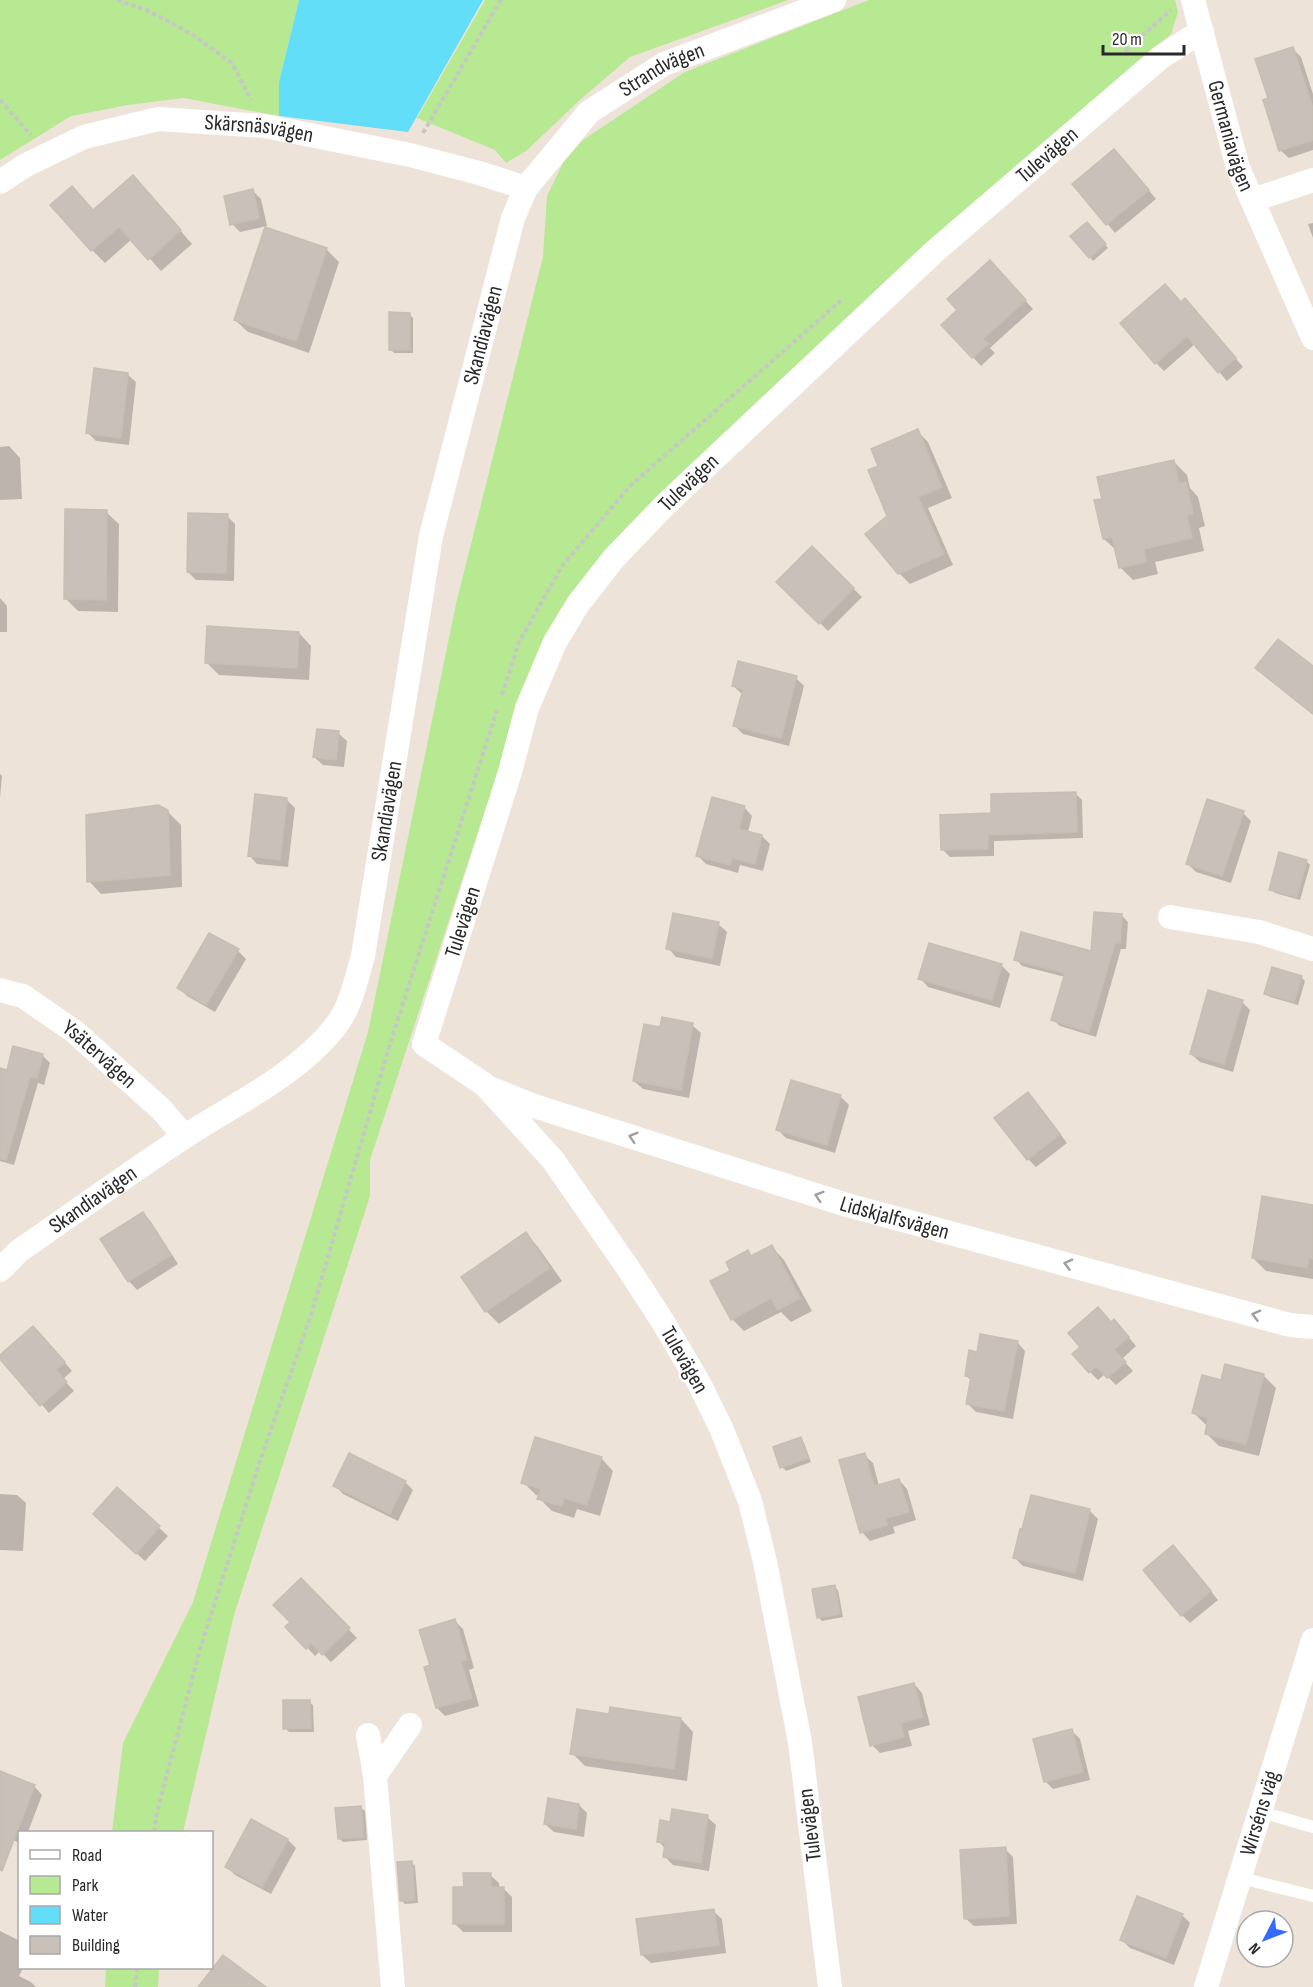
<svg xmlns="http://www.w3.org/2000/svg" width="1313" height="1987" viewBox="0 0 1313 1987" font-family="'Sofia Sans Condensed',sans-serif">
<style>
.green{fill:#b6e991}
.water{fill:#62def9}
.shadow{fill:#0003}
.building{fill:#c8c0b9;stroke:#c8bfb3;stroke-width:1.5}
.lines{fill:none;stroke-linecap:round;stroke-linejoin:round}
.path{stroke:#c7c7c7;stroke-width:4;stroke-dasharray:4.5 3;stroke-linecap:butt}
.lane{stroke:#fff;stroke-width:12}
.street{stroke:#fff;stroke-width:24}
.oneway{stroke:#9f9f9f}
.labels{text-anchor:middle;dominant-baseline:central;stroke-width:5;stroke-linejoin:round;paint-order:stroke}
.street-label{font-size:22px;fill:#292929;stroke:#fff}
</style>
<rect width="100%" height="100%" fill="#ede3d9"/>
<g class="green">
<path d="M 0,0 L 299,0 L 279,82 L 279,116 L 184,98 L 128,105 L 71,116 L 0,160 Z"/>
<path d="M 485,0 L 788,0 L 630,57 L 581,99 L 526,151 L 506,163 L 495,150 L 417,118 Z"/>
<path d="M 869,0 L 1175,0 L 1178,12 L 1171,34 L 1021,162 L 644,510 L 506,747 L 370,1160 L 370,1196 L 234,1615 L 183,1832 L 112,1832 L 123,1743 L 193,1602 L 368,1032 L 456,604 L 543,257 L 547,196 L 563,163 L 583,140 L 685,72 Z"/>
<path d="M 106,1968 L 159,1968 L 158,1987 L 105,1987 Z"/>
</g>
<path class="water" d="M 299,0 L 483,0 L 408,132 L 279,116 L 279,82 Z"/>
<g class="shadow">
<path d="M 1293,49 L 1301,57 L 1313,94 L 1313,150 L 1289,158 L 1280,150 L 1270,99 Z"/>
<path d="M 1123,159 L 1156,199 L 1115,233 L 1074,184 Z"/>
<path d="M 145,190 L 192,244 L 161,271 L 132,239 L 105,263 L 92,250 L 94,212 Z"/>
<path d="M 253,191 L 261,199 L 267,226 L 240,232 L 232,224 Z"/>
<path d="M 1313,223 L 1313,238 L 1308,224 Z"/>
<path d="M 1090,227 L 1108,248 L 1093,261 L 1090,257 Z"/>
<path d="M 326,249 L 339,262 L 309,353 L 248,332 L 235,320 Z"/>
<path d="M 998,270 L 1033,309 L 990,348 L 995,353 L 981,366 L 944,325 Z"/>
<path d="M 1181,303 L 1193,309 L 1243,367 L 1227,381 L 1195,344 L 1164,371 L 1156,363 Z"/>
<path d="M 409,314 L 413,318 L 413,353 L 394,353 L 390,349 Z"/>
<path d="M 127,374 L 136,382 L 129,445 L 96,441 L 88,433 Z"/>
<path d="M 917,431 L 928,442 L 952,498 L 928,508 L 953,565 L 910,584 L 899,573 L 880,467 Z"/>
<path d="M 9,446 L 20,458 L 22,499 L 0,500 L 0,447 Z"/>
<path d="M 1174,462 L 1187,475 L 1190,488 L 1198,497 L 1205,526 L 1199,528 L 1204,551 L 1155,562 L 1158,574 L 1133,580 L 1120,567 L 1117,551 L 1104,539 L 1103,500 Z"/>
<path d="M 106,512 L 119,524 L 118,612 L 78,611 L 66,599 Z"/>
<path d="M 227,516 L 235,524 L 234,581 L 196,580 L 188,572 Z"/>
<path d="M 812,548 L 862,597 L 828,631 L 779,582 Z"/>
<path d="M 0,598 L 7,606 L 7,632 L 0,632 Z"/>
<path d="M 299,633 L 311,646 L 309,680 L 219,675 L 206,662 Z"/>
<path d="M 796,678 L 804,686 L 789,746 L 743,734 L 735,726 L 742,694 L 733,686 Z"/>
<path d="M 338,733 L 347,741 L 344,767 L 323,765 L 314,757 Z"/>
<path d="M 0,774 L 2,776 L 0,798 Z"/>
<path d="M 1075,793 L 1082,800 L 1083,838 L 994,841 L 994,856 L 950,857 L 943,850 L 993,814 Z"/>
<path d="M 287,800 L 295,808 L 288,867 L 257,864 L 249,855 Z"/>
<path d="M 744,807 L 752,816 L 748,832 L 762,836 L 770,844 L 763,871 L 740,865 L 738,873 L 706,864 L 698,856 Z"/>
<path d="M 168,812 L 181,825 L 182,887 L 101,894 L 89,881 Z"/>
<path d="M 1243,813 L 1251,821 L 1231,883 L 1196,872 L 1188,864 Z"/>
<path d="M 1306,861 L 1310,865 L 1300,900 L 1275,893 L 1271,889 Z"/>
<path d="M 1121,915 L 1128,922 L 1126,949 L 1121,949 L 1096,1037 L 1060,1026 L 1053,1020 L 1065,977 L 1022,966 L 1016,959 L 1092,953 Z"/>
<path d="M 718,924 L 727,932 L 720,966 L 676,957 L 668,948 Z"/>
<path d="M 930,944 L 1002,966 L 1010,974 L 1000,1008 L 928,987 L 920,978 Z"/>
<path d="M 238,951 L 246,959 L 215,1012 L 187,996 L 179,988 Z"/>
<path d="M 1301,977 L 1305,981 L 1298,1005 L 1270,997 L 1266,993 Z"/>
<path d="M 1242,1002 L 1250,1010 L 1233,1072 L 1200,1062 L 1191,1054 Z"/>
<path d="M 692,1025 L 701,1033 L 689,1098 L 643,1089 L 634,1081 L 661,1029 Z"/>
<path d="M 42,1055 L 50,1063 L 44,1085 L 38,1083 L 14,1165 L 0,1161 L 0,1070 L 8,1072 Z"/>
<path d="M 792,1082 L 841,1097 L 849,1105 L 835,1153 L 786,1138 L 778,1130 Z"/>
<path d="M 1036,1102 L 1067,1143 L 1036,1167 L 1028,1159 Z"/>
<path d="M 1313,1206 L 1313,1279 L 1266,1271 L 1253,1258 Z"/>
<path d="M 143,1214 L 151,1222 L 178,1264 L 137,1290 L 129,1281 Z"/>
<path d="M 526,1234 L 538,1247 L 562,1281 L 499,1324 L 486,1311 Z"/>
<path d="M 772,1247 L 784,1260 L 812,1311 L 791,1322 L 781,1312 L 744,1331 L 732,1319 L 732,1271 L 748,1252 L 753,1257 Z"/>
<path d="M 1111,1323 L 1122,1329 L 1136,1346 L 1122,1359 L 1133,1371 L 1116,1385 L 1105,1374 L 1098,1380 L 1090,1372 Z"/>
<path d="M 42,1336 L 72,1371 L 63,1379 L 74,1391 L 49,1413 L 0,1357 Z"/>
<path d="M 1017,1342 L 1025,1351 L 1013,1419 L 976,1412 L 968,1404 L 972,1381 L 966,1376 L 979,1354 Z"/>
<path d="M 1263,1375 L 1276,1388 L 1259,1456 L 1219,1446 L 1206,1433 L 1207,1426 L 1194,1413 L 1222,1381 Z"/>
<path d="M 800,1439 L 804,1443 L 811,1462 L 786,1471 L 782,1467 L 775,1448 Z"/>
<path d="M 864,1455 L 873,1463 L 879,1486 L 899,1480 L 907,1489 L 916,1520 L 893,1527 L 895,1533 L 870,1541 L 862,1532 Z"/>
<path d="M 601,1458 L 613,1471 L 600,1516 L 577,1509 L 574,1518 L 552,1511 L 539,1498 L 540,1496 L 536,1495 L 523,1482 Z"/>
<path d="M 405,1482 L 413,1490 L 398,1521 L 343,1494 L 335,1485 Z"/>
<path d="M 117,1489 L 168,1536 L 145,1561 L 103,1523 Z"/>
<path d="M 0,1494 L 17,1495 L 26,1503 L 23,1551 L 0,1550 Z"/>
<path d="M 1032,1497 L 1090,1511 L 1098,1519 L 1083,1581 L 1023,1566 L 1015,1558 Z"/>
<path d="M 1182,1555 L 1218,1600 L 1190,1623 L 1182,1615 Z"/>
<path d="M 301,1580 L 357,1638 L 331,1662 L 320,1651 L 315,1656 L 288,1627 L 292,1623 Z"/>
<path d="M 834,1587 L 838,1590 L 843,1617 L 822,1621 L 818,1617 Z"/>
<path d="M 455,1621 L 463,1629 L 474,1668 L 469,1670 L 479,1706 L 445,1716 L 437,1708 L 432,1666 Z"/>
<path d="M 914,1684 L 922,1693 L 930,1725 L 908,1731 L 912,1746 L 880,1753 L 872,1745 Z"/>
<path d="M 309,1702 L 313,1705 L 314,1732 L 289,1732 L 285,1728 Z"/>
<path d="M 611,1716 L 681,1719 L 693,1732 L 687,1781 L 585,1766 L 572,1753 Z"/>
<path d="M 1072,1731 L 1080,1739 L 1090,1780 L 1053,1789 L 1045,1781 Z"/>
<path d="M 0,1773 L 34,1786 L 42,1795 L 28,1832 L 20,1832 L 20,1843 L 0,1835 Z"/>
<path d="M 579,1805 L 587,1813 L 584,1837 L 554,1832 L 545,1824 Z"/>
<path d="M 361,1808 L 365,1811 L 367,1840 L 343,1842 L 339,1838 Z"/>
<path d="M 707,1817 L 716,1825 L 709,1871 L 673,1865 L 665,1857 L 666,1849 L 659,1842 L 671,1823 Z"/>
<path d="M 288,1840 L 296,1848 L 271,1894 L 235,1875 L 227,1867 Z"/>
<path d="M 1005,1849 L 1013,1857 L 1017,1924 L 974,1926 L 965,1918 Z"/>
<path d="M 411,1862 L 415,1866 L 418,1903 L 405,1904 L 401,1900 Z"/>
<path d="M 490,1875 L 499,1883 L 499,1889 L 504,1889 L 512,1897 L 512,1932 L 463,1932 L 455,1924 L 465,1888 Z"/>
<path d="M 713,1911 L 722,1919 L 726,1953 L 651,1963 L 642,1955 Z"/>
<path d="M 1182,1915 L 1190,1923 L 1174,1965 L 1130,1948 L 1122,1940 Z"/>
<path d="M 0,1931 L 20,1941 L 20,1968 L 23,1968 L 19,1976 L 31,1982 L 36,1987 L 0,1987 Z"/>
</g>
<g class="building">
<path d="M 1293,47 L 1313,108 L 1313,140 L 1279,151 L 1263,100 L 1268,98 L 1255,59 Z"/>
<path d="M 1114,149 L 1149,190 L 1106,225 L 1072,184 Z"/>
<path d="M 133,175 L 181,230 L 148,260 L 119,227 L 91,251 L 50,205 L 72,186 L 93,210 Z"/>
<path d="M 253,189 L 259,218 L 230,225 L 224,196 Z"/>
<path d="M 1087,222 L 1106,244 L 1089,258 L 1070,236 Z"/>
<path d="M 265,227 L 327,248 L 296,341 L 234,320 Z"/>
<path d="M 990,260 L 1026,300 L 983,339 L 988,344 L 972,358 L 941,325 L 957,310 L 947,299 Z"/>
<path d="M 1165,284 L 1181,302 L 1185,298 L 1236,358 L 1218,373 L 1187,336 L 1155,364 L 1120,323 Z"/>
<path d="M 389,312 L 410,313 L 410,350 L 389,350 Z"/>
<path d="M 94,368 L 128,373 L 121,438 L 86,433 Z"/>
<path d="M 918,429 L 942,487 L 918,497 L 944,554 L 898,574 L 865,534 L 887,516 L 868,470 L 878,466 L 871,449 Z"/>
<path d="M 1174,460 L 1179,484 L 1186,482 L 1193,514 L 1187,515 L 1192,538 L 1144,549 L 1146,562 L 1119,568 L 1112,537 L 1103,539 L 1094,500 L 1102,499 L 1097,477 Z"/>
<path d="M 65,509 L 107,510 L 106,600 L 64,599 Z"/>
<path d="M 188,513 L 228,514 L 226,573 L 187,572 Z"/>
<path d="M 812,546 L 854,588 L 819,624 L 776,582 Z"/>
<path d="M 207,626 L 299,632 L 297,668 L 205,663 Z"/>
<path d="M 1278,639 L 1313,666 L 1313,714 L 1255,668 Z"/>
<path d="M 738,661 L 797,676 L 781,738 L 733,726 L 743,689 L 732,686 Z"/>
<path d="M 317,729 L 339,731 L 336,760 L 313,757 Z"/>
<path d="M 1076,792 L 1077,832 L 988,835 L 988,849 L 941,850 L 940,815 L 991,813 L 991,794 Z"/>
<path d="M 255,794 L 287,798 L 280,860 L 248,856 Z"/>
<path d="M 712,797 L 745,806 L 739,829 L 762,835 L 755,864 L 732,858 L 730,865 L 696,856 Z"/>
<path d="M 1207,799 L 1244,811 L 1222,876 L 1186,864 Z"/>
<path d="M 158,805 L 168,810 L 170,875 L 87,882 L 86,815 Z"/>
<path d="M 1279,852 L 1307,860 L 1297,897 L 1269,890 Z"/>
<path d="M 1094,912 L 1122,914 L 1120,943 L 1115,943 L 1089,1032 L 1051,1020 L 1065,973 L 1014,960 L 1021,932 L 1091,951 Z"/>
<path d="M 673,913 L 719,922 L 712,958 L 666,949 Z"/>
<path d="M 209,933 L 239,949 L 206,1005 L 177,988 Z"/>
<path d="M 929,943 L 1002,964 L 992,1000 L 918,979 Z"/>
<path d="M 1272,967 L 1302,976 L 1294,1002 L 1264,994 Z"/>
<path d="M 1208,990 L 1243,1000 L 1224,1064 L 1190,1054 Z"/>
<path d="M 662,1017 L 693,1023 L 681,1090 L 633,1081 L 644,1024 L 660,1027 Z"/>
<path d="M 13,1046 L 43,1054 L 37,1078 L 30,1077 L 6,1160 L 0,1159 L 0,1068 L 7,1070 Z"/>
<path d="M 791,1080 L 841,1095 L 827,1145 L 776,1130 Z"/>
<path d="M 1028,1092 L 1060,1134 L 1027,1160 L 994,1118 Z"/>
<path d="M 1262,1196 L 1313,1205 L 1313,1259 L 1309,1258 L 1307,1268 L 1252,1258 Z"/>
<path d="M 143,1212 L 171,1255 L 128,1282 L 100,1239 Z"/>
<path d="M 526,1232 L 550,1268 L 485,1312 L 461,1277 Z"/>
<path d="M 772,1245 L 800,1298 L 778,1310 L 771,1298 L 731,1320 L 710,1281 L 730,1271 L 726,1262 L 748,1250 L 751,1256 Z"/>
<path d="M 1098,1307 L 1111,1322 L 1114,1319 L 1129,1337 L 1114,1350 L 1126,1362 L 1107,1378 L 1096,1366 L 1089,1373 L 1072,1354 L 1080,1347 L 1068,1333 Z"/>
<path d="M 33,1326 L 65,1362 L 56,1370 L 67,1382 L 40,1406 L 0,1359 L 0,1355 Z"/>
<path d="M 980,1334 L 1018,1341 L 1004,1411 L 966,1404 L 971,1377 L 965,1376 L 969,1350 L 977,1352 Z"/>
<path d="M 1225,1364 L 1264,1374 L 1246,1444 L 1205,1434 L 1208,1418 L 1192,1413 L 1202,1375 L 1221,1380 Z"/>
<path d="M 535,1437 L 602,1457 L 587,1505 L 564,1498 L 562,1506 L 537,1499 L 541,1489 L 521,1483 Z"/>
<path d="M 801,1437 L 808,1458 L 780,1468 L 773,1447 Z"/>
<path d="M 349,1453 L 406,1481 L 390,1514 L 333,1486 Z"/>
<path d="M 865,1453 L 874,1486 L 899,1479 L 909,1512 L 886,1518 L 887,1525 L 860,1533 L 839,1460 Z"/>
<path d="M 117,1487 L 160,1526 L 136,1554 L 93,1514 Z"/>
<path d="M 1031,1495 L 1090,1509 L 1075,1573 L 1013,1558 L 1020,1529 L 1022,1529 Z"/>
<path d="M 1173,1545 L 1211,1591 L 1181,1616 L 1143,1570 Z"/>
<path d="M 301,1578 L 350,1628 L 322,1655 L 311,1643 L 306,1649 L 285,1627 L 290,1622 L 273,1605 Z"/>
<path d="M 835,1585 L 840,1614 L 817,1618 L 812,1589 Z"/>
<path d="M 455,1619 L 467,1660 L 461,1661 L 472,1698 L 436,1708 L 424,1667 L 430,1665 L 419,1630 Z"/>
<path d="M 914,1683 L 923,1717 L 901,1723 L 904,1737 L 870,1746 L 858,1697 Z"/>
<path d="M 283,1700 L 310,1700 L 311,1728 L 283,1729 Z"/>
<path d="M 610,1707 L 681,1718 L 674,1769 L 570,1754 L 577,1709 L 609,1714 Z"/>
<path d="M 1072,1729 L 1083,1772 L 1044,1782 L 1033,1739 Z"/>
<path d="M 0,1771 L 35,1785 L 2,1871 L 0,1870 Z"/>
<path d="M 548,1798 L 579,1804 L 576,1829 L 544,1824 Z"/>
<path d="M 361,1806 L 364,1837 L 338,1839 L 335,1808 Z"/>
<path d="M 672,1809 L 708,1815 L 701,1863 L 663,1857 L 665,1843 L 657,1842 L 660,1820 L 670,1822 Z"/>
<path d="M 251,1819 L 288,1839 L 262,1887 L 225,1867 Z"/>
<path d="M 1006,1847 L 1009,1916 L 964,1919 L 960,1850 Z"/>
<path d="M 412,1861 L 415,1900 L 400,1901 L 397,1862 Z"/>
<path d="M 463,1873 L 491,1873 L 491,1887 L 504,1887 L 504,1924 L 453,1924 L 453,1887 L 464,1887 Z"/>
<path d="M 1137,1896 L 1183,1914 L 1166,1958 L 1120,1940 Z"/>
<path d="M 714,1909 L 719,1945 L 641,1955 L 636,1919 Z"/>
<path d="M 223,1955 L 266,1987 L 198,1987 Z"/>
</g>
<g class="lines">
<g class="path">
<path d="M 117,0 L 149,11 L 193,35 L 232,63 L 251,100"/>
<path d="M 1125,51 L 1171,10"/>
<path d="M 0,100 L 31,135"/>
<path d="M 423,133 L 501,0"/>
<path d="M 502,695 L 519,642 L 562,566 L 631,485 L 844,298"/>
<path d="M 154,1832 L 157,1812 L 200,1649 L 262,1455 L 311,1315 L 389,1047 L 497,710"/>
<path d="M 135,1987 L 137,1968"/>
</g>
<g class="lane">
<path d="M 1261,1812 L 1313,1827"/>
<path d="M 1241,1878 L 1313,1896"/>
</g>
<g class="street">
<path id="s1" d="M 1193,0 L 1238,168 L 1313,338"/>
<path id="s2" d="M 0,182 L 26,165 L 84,137 L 158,119 L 265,126 L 410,155 L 479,173 L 526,188"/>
<path d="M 1253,200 L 1313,180"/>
<path d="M 1170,917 L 1259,932 L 1313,949"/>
<path id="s3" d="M 0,990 L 23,996 L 75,1032 L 161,1109 L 185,1137"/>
<path id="s4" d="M 492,1089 L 534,1106 L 847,1205 L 1290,1325 L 1313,1327"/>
<path id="s5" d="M 0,1270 L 19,1251 C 74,1213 128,1174 184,1137 C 236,1103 296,1076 335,1027 C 351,1007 356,980 363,956 L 431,536 L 513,218 L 526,188 L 589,112 L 664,64 L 834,0"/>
<path d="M 368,1735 L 375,1776"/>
<path d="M 393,1987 L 375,1776 L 410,1725"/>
<path id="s6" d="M 830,1987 L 800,1742 L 765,1562 L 750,1501 L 722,1430 L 699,1383 L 663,1322 L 630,1271 L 553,1160 L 485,1085 L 424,1044 L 510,772 L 527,708 L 555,642 L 578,604 L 614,558 L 666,504 L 935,251 L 1161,57 L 1202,31"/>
<path id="s7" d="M 1206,1987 L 1313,1640"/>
</g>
</g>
<defs><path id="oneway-chevron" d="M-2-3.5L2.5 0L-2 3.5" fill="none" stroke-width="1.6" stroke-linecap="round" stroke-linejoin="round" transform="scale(1.5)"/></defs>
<g class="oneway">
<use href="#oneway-chevron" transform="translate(633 1137) rotate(-163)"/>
<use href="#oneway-chevron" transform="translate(819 1196) rotate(-163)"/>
<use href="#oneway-chevron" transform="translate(1068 1264) rotate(-165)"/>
<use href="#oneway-chevron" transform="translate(1256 1315) rotate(-165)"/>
</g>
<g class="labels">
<g class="street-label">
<text stroke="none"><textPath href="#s5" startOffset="1462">Strandvägen</textPath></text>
<text stroke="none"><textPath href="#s2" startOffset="273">Skärsnäsvägen</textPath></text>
<text stroke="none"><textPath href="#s1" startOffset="141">Germaniavägen</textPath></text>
<text stroke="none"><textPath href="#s6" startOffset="2181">Tulevägen</textPath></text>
<text stroke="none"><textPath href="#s5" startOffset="1125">Skandiavägen</textPath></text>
<text stroke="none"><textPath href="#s6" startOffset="1695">Tulevägen</textPath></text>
<text stroke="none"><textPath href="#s5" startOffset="639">Skandiavägen</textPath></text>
<text stroke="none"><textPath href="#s6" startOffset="1191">Tulevägen</textPath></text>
<text stroke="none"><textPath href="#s3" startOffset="120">Ysätervägen</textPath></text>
<text stroke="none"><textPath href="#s5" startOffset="117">Skandiavägen</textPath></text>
<text stroke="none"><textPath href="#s4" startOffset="423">Lidskjalfsvägen</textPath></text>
<text transform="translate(684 1360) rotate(60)">Tulevägen</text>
<text stroke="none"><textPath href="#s7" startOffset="182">Wirséns väg</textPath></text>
<text transform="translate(810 1825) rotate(-97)">Tulevägen</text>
</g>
</g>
<rect x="18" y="1831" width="195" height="138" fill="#ffffff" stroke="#a9a9a9" stroke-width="1.5"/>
<rect x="30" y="1850" width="30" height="9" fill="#ffffff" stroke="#a9a9a9" stroke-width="1.5"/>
<text x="72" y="1861" font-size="18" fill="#292929">Road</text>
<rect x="30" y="1876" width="30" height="18" fill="#b6e991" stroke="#a9a9a9" stroke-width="1.5"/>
<text x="72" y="1891" font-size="18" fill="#292929">Park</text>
<rect x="30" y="1906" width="30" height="18" fill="#62def9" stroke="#a9a9a9" stroke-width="1.5"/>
<text x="72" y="1921" font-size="18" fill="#292929">Water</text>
<rect x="30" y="1936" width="30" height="18" fill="#c8c0b9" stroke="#a9a9a9" stroke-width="1.5"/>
<text x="72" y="1951" font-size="18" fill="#292929">Building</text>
<g transform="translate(1265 1939) rotate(228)"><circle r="28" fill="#ffffff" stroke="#a9a9a9" stroke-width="1.5"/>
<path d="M0-4.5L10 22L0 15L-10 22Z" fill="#346bff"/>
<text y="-9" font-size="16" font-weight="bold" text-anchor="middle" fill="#292929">N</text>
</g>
<path d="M1103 45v9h81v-9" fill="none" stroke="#292929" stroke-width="3"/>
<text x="1112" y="45" font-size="18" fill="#292929" stroke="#ffffff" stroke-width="4.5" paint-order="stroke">20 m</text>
</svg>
